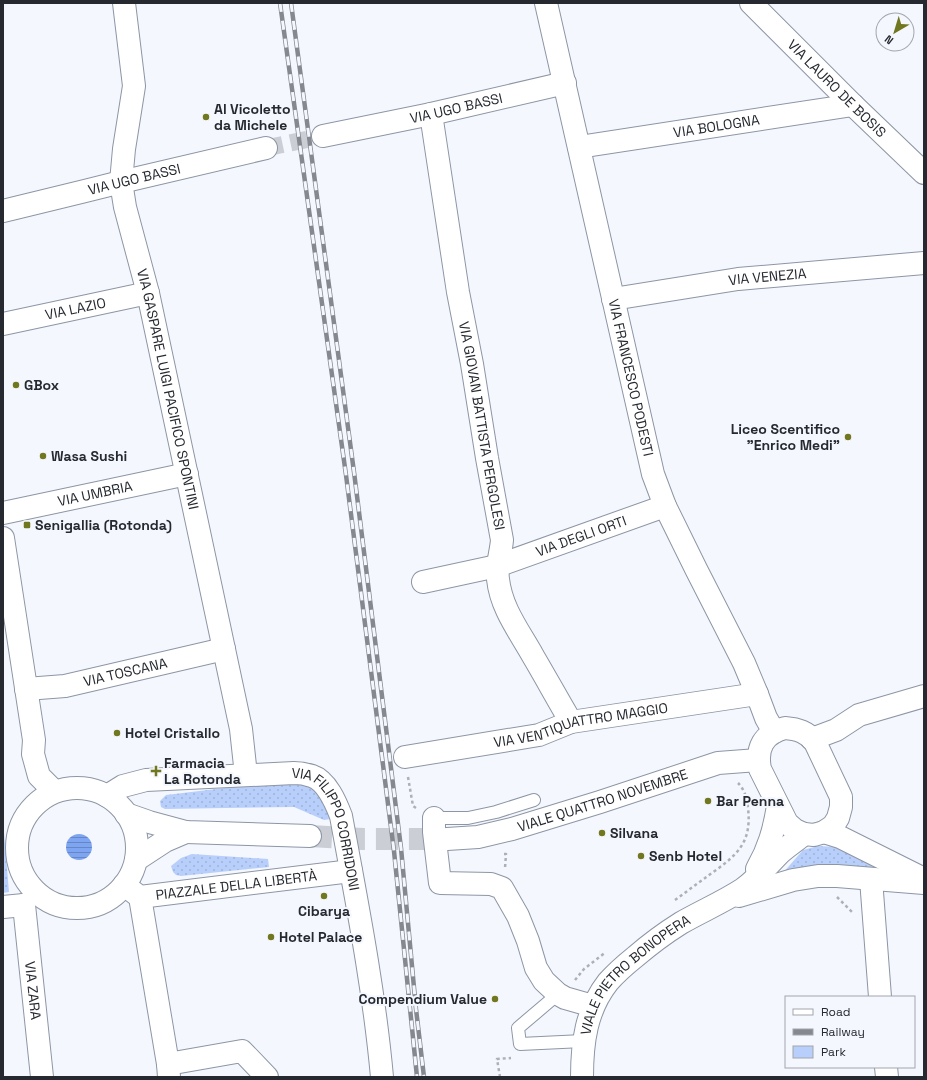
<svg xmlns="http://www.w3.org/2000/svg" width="927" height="1080" viewBox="0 0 927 1080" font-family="'Space Grotesk',sans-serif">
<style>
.green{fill:url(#green-dots)}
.water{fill:url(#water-rules)}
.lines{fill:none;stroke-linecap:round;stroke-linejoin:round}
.pedestrian-tunnel{stroke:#cbced5;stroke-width:17;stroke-dasharray:17 8;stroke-linecap:butt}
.tertiary-tunnel{stroke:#cbced5;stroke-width:22;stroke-dasharray:22 11;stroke-linecap:butt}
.service-casing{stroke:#8d96a5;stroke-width:14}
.minor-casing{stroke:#8d96a5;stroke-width:24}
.tertiary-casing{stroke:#8d96a5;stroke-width:24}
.secondary-casing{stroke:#8d96a5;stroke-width:24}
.path{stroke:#adb1b7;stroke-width:2.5;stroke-dasharray:3 3;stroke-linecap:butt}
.service{stroke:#fff;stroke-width:12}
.minor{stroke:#fff;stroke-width:22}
.tertiary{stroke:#fff;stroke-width:22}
.secondary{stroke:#fff;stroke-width:22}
.rail-casing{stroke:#85888f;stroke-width:4.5}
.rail{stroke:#f4f7fe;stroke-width:3;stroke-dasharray:9;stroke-linecap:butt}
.poi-dot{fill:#71771f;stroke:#f4f7fe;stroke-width:1.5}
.labels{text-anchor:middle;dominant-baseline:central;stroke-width:4;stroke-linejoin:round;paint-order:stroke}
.street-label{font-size:14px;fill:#262a30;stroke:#f4f7fe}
.poi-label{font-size:14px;font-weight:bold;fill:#262a30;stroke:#f4f7fe;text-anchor:start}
</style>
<defs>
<pattern id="green-dots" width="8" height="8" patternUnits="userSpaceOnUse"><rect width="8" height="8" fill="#b8cffc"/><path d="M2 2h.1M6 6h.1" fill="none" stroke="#9eb2d8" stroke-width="1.8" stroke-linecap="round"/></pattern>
<pattern id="water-rules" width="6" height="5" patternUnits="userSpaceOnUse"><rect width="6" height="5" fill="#7ea5f1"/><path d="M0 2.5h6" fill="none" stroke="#6787c4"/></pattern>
</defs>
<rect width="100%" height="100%" fill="#f4f7fe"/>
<g class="green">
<path d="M 293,780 L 304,782 L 319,793 L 331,819 L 324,820 L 294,807 L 165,809 L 161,807 L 160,801 L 166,795 Z"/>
<path d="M 3,820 L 9,892 L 3,893 Z"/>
<path d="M 818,846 L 838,847 L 892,872 L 782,874 L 803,850 Z"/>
<path d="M 192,854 L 268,859 L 269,867 L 181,876 L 176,875 L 173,872 L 171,866 L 181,858 Z"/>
</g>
<circle class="water" cx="79" cy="847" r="13"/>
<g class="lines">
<path class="pedestrian-tunnel" d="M 266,148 L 323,136"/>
<path class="tertiary-tunnel" d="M 310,836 L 363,839 L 447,839"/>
<defs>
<g id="service">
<path d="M 434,818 L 468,818 L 496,812 L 534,800"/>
<path d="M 558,994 L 518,1028 L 520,1044 L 583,1041"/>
</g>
<g id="minor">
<path id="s1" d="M 124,3 L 134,86 L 124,149 L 121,182 L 125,207 L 148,293 L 241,729 L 246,775"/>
<path id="s2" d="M 751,3 L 853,105 L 924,173"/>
<path id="s3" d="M 431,114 L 458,292 L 472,364 L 487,458 L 502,540 C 501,553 496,566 498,579 C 501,608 519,631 533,656 C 546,678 558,700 571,722"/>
<path id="s4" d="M 323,136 L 431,114 L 565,83"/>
<path id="s5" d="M 579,147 L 853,105"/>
<path id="s6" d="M 3,211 L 85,191 L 121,182 L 266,148"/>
<path id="s7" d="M 613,299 L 738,279 L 924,263"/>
<path id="s8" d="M 3,324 L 148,293"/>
<path id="s9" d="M 3,513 L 187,474"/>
<path id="s10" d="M 423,582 L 497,566 L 665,506"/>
<path id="s11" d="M 26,689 L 65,686 L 224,649"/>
<path id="s12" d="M 405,757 L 539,735 L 571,722 L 757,694"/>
<path id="s13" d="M 107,796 L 123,786 L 146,780 L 294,773 C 300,773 306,774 312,776 C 327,781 336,803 341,816 C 357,903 374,989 382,1077"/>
<path d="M 434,818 L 434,832 L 440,883 L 491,884 L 502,888 L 518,916 L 528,941 L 536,968 L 544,981 L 558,994 L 565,998 L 593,1006"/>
<path d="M 871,879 L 880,997"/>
<path id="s14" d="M 124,885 L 140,897 L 351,871"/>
<path d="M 140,897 L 168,1064 L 169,1077"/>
<path id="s15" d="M 24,905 L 42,1077"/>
<path d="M 3,907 L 24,905"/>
<path d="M 168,1064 L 242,1051 L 267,1077"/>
<path d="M 886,1067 L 887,1077"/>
</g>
<g id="tertiary">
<path d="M 3,538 L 34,740 L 33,754 L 39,776 L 54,791"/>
<circle cx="77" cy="848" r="60"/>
<path d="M 126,814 L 149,822 L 186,832 L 310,836"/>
<path id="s16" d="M 447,839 L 478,837 L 512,829 L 600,802 L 718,763 L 758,760"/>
<path d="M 136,860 L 165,841 L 186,832"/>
</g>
<g id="secondary">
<path id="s17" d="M 546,3 L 653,474 L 665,506 L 696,569 L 744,663 L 757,694 L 766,718 L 774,732"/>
<path d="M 785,728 C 798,729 807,732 815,742 L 841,797 L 841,807 L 838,818 L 833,826 L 824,832 L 814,835 L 804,834 L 795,830 L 787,823 L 760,769 C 756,748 763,734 785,728 Z"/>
<path d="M 812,739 L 836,730 L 859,715 L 924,696"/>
<path d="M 824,832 L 840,837 L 922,878"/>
<path d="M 757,869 C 769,848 774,830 778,806"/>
<path d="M 739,896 L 793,880 L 818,876 L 837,876 L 924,883"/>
<path id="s18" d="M 582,1077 C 582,1043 586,1010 608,982 C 616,973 625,965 635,957 C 649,945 665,933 681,923 C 702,911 723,902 743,889 C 757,879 768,865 780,853 C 788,846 796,841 804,834"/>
</g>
</defs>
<use href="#service" class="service-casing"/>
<use href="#minor" class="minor-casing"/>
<use href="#tertiary" class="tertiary-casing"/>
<use href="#secondary" class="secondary-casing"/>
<g class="path">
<path d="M 408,777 L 413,806 L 416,808"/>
<path d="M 504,854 L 506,854 L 505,868"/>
<path d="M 837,897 L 852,912"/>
<path d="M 675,900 C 685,893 695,885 705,878 C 721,866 742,854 747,833 C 749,825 749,817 748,808 C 747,799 745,790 738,783"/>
<path d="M 575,980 L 584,969 L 606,952"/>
<path d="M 500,1077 L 497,1059 L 511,1058"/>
</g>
<use href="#service" class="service"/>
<use href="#minor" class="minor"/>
<use href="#tertiary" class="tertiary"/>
<use href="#secondary" class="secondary"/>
<defs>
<g id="rail">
<path d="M 280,3 L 346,475 L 394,851 L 417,1077"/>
<path d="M 291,3 L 354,472 L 401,848 L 416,1009 L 424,1077"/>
</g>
</defs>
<use href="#rail" class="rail-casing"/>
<use href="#rail" class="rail"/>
</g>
<g class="poi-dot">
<circle cx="206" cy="117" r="4"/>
<circle cx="16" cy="385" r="4"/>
<circle cx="848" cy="437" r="4"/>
<circle cx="43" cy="456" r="4"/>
<rect x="23" y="521" width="8" height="8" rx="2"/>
<circle cx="117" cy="733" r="4"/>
<path d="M154 765h4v4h4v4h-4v4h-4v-4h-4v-4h4z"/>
<circle cx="708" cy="801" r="4"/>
<circle cx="602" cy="833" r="4"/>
<circle cx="641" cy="856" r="4"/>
<circle cx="324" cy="896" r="4"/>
<circle cx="271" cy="937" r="4"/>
<circle cx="495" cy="999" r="4"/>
</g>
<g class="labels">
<g class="street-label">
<text stroke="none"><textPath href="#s2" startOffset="121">VIA LAURO DE BOSIS</textPath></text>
<text stroke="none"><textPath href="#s4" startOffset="136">VIA UGO BASSI</textPath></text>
<text stroke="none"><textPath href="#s5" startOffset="139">VIA BOLOGNA</textPath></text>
<text stroke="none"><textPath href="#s6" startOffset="135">VIA UGO BASSI</textPath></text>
<text stroke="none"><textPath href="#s7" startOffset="156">VIA VENEZIA</textPath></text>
<text stroke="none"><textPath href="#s8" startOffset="74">VIA LAZIO</textPath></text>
<text stroke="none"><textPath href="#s17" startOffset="384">VIA FRANCESCO PODESTI</textPath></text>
<text stroke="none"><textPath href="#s1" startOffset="393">VIA GASPARE LUIGI PACIFICO SPONTINI</textPath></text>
<text stroke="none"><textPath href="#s3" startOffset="316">VIA GIOVAN BATTISTA PERGOLESI</textPath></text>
<text stroke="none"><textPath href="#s9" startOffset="94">VIA UMBRIA</textPath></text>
<text stroke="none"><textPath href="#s10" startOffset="165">VIA DEGLI ORTI</textPath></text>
<text stroke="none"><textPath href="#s11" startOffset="101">VIA TOSCANA</textPath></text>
<text stroke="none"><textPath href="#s12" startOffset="179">VIA VENTIQUATTRO MAGGIO</textPath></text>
<text stroke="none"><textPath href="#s16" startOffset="161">VIALE QUATTRO NOVEMBRE</textPath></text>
<text stroke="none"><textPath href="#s13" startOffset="262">VIA FILIPPO CORRIDONI</textPath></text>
<text stroke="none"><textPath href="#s14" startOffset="117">PIAZZALE DELLA LIBERTÀ</textPath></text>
<text stroke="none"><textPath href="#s18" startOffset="123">VIALE PIETRO BONOPERA</textPath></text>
<text stroke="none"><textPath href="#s15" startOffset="86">VIA ZARA</textPath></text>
</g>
<g class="poi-label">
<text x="214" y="109">Al Vicoletto<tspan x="214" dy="16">da Michele</tspan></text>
<text x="24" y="385">GBox</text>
<text x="840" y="429" text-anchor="end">Liceo Scentifico<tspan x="840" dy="16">"Enrico Medi"</tspan></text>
<text x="51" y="456">Wasa Sushi</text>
<text x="35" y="525">Senigallia (Rotonda)</text>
<text x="125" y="733">Hotel Cristallo</text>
<text x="164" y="763">Farmacia<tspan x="164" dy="16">La Rotonda</tspan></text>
<text x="716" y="801">Bar Penna</text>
<text x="610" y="833">Silvana</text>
<text x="649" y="856">Senb Hotel</text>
<text x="324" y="911" text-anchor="middle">Cibarya</text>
<text x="279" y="937">Hotel Palace</text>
<text x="487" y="999" text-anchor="end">Compendium Value</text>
</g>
</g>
<rect width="927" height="1080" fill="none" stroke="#262a30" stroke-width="8"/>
<rect x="785" y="996" width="130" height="72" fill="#f4f7fe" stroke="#a2a5ac"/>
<rect x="793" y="1009" width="20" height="6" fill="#ffffff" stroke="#a2a5ac"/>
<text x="821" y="1016" font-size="12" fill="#262a30">Road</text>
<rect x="793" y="1029" width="20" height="6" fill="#85888f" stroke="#a2a5ac"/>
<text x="821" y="1036" font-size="12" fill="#262a30">Railway</text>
<rect x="793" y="1046" width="20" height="12" fill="#b8cffc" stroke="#a2a5ac"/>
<text x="821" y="1056" font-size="12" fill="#262a30">Park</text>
<g transform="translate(895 32) rotate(218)"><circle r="19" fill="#f4f7fe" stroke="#a2a5ac"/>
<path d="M0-3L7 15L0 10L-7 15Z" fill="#71771f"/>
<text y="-6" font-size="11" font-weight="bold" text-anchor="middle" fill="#262a30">N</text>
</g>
</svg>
